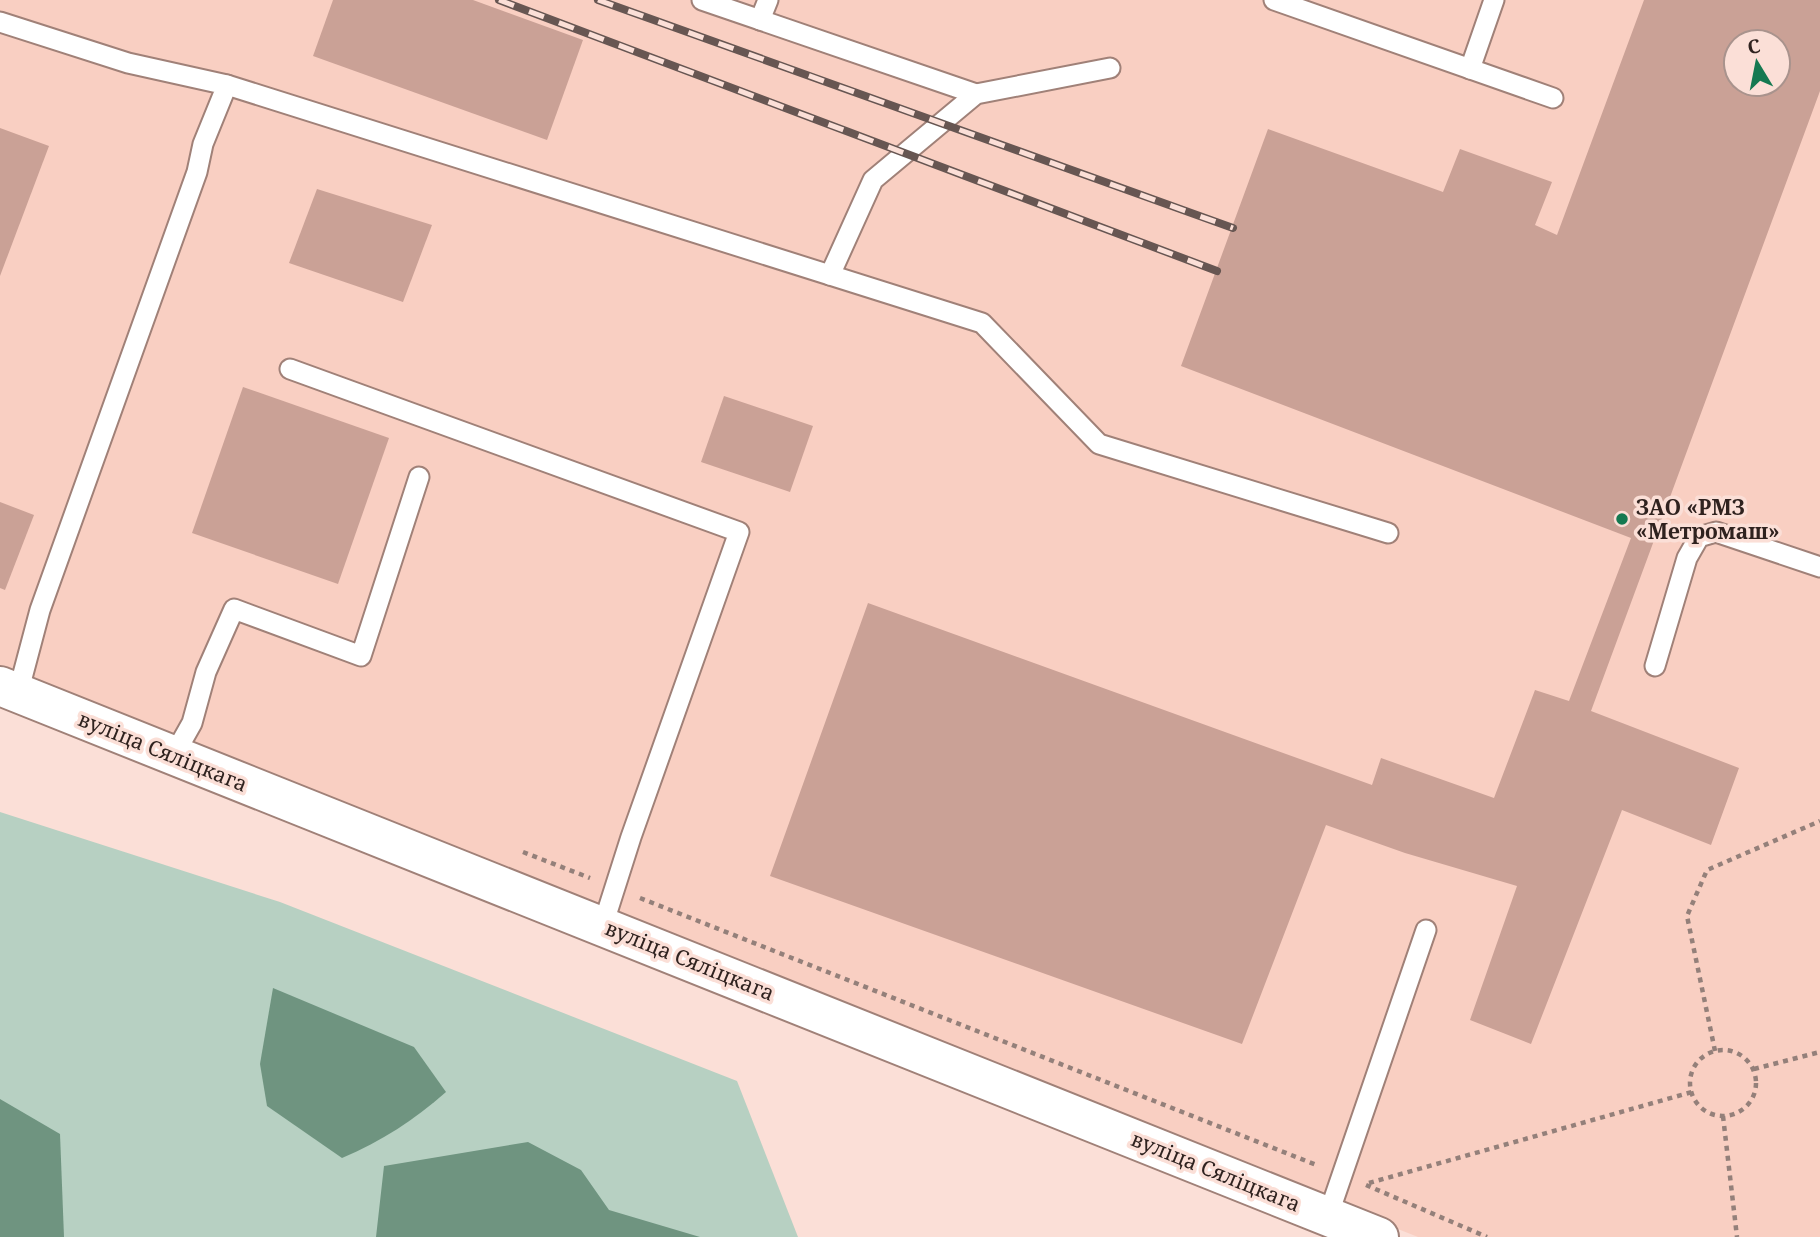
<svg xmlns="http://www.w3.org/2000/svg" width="1820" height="1237" viewBox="0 0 1820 1237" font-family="'Noto Serif',serif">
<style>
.built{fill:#f9cfc2;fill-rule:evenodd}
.green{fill:#b7d0c2}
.water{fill:#6f9480}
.building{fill:#caa196;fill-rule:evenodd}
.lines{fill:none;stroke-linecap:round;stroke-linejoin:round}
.lane-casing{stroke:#a08178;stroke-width:23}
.street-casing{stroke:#a08178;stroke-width:42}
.path{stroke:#94807a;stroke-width:4.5;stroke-dasharray:5 5;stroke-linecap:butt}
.lane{stroke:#fff;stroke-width:19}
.street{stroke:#fff;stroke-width:38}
.rail-casing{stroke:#675652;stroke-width:8}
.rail{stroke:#fbdfd7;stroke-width:5;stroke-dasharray:16;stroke-linecap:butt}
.poi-dot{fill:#157951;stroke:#fbdfd7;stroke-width:2.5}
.labels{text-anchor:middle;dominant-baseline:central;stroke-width:7;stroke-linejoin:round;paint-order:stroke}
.poi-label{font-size:21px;font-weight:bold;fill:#2f221f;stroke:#fbdfd7;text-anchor:start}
.street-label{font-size:21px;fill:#2f221f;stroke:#fbdfd7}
</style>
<rect width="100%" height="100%" fill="#fbdfd7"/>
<path class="built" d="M 0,0 L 1820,0 L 1820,1237 L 1418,1237 L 0,674 ZM 1736,42 L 1778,42 L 1778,84 L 1736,84 Z"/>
<path class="green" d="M 0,812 L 280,902 L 737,1081 L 798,1237 L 0,1237 Z"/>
<g class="water">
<path d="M 273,988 L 414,1047 L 446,1092 C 414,1120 382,1141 342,1158 L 267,1106 L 260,1064 Z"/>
<path d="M 0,1099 L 60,1134 L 64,1237 L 0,1237 Z"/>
<path d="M 528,1142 L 581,1170 L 609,1210 L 700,1237 L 376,1237 L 384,1166 Z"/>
</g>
<g class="building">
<path d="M 333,0 L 473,0 L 583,40 L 547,140 L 313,56 Z"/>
<path d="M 1644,0 L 1820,0 L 1820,91 L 1591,711 L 1739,768 L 1711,845 L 1622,810 L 1531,1044 L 1470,1020 L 1517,886 L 1405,853 L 1326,825 L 1242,1044 L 770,876 L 868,603 L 1372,785 L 1381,758 L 1494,798 L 1535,690 L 1569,701 L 1631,538 L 1181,366 L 1268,129 L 1443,192 L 1460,149 L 1552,182 L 1535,225 L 1557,235 ZM 1736,42 L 1778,42 L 1778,84 L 1736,84 Z"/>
<path d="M 0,128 L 49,146 L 0,276 Z"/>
<path d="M 317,189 L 432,225 L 403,302 L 289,263 Z"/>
<path d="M 243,387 L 389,438 L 338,584 L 192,533 Z"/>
<path d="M 724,396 L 813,426 L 790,492 L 701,462 Z"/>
<path d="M 0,502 L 34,515 L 5,590 L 0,588 Z"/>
</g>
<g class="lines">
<defs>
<g id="lane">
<path d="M 702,0 L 976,94"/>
<path d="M 1274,0 L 1553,98"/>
<path d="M 760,20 L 768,0"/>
<path d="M 0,22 L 128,63 L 227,85 L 203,144 L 197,172 L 40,610 L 18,693"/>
<path d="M 1470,69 L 1494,0"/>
<path d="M 227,85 L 982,323 L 1099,444 L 1388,533"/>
<path d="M 830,275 L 873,180 L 976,94 L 1110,68"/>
<path d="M 290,369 L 739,532 L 631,837 L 603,925"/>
<path d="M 1655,666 L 1687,558 L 1699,537 L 1716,532 L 1820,567"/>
<path d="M 174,755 L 192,723 L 206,672 L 234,609 L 361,656 L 419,477"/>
<path d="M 1328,1216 L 1426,930"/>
</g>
<path id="street" d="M 0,686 L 1379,1237"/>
</defs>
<use href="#lane" class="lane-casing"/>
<use href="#street" class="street-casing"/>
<g class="path">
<path d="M 523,852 L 590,878"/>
<path d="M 640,898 L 1319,1166"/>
<circle cx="1723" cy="1083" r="33"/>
<path d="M 1715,1051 L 1687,916 L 1707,870 L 1820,821"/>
<path d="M 1754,1069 L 1820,1052"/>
<path d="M 1723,1116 L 1737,1237"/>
<path d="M 1369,1183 L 1692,1092"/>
<path d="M 1366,1185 L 1487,1237"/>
</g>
<use href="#lane" class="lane"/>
<use href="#street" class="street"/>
<defs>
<g id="rail">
<path d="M 499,0 L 1217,271"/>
<path d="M 598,0 L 1233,228"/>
</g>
</defs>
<use href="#rail" class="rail-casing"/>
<use href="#rail" class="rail"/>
</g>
<circle class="poi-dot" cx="1622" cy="519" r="7"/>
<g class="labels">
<g class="poi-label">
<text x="1636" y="507">ЗАО «РМЗ<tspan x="1636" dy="24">«Метромаш»</tspan></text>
</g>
<g class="street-label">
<text transform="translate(163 751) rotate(22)">вуліца Сяліцкага</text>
<text transform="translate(690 960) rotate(22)">вуліца Сяліцкага</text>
<text transform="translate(1216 1171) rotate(22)">вуліца Сяліцкага</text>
</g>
</g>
<g transform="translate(1757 63) rotate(350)"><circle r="33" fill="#fbdfd7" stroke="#a9938d" stroke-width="2"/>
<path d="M0-5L12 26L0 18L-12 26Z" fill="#157951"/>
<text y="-10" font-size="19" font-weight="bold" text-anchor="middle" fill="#2f221f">С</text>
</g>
</svg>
